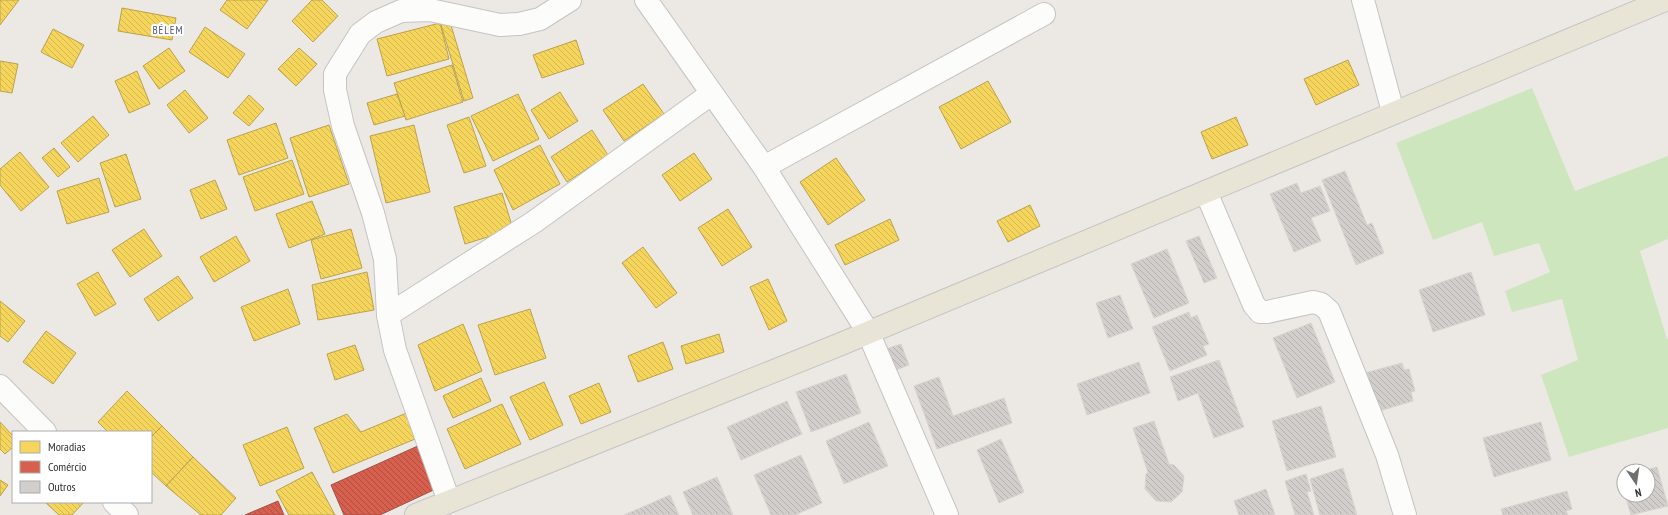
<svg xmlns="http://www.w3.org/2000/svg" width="1668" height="515" viewBox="0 0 1668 515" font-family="'PT Sans Narrow',sans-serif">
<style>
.grass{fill:#cee6be}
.homes{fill:url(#homes-back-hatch);stroke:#baa34e}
.shops{fill:url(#shops-back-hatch);stroke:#a45144}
.building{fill:url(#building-back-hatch);stroke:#d7d4d0}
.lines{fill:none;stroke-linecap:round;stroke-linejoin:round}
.minor-casing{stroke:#c5c4c5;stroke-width:24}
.major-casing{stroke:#c6c5c4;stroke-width:24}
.minor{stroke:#fcfcfb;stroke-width:22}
.major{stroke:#e8e4d6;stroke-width:22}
.labels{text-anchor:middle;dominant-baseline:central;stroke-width:4;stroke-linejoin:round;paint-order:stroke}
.neighbourhood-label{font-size:11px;letter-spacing:1px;fill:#4d5680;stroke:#fff}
</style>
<defs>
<pattern id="homes-back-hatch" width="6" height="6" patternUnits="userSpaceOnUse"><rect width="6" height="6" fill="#f6d55c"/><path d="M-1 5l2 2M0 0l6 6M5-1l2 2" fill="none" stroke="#d3b750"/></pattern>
<pattern id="shops-back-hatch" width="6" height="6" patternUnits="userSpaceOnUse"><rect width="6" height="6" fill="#d6604d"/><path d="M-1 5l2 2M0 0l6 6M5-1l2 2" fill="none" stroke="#ae5040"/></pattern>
<pattern id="building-back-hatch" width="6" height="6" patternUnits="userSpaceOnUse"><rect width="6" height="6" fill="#d1cecb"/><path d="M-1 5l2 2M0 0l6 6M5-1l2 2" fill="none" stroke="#b4b1af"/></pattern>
</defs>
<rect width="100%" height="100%" fill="#ece8e4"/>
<path class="grass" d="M 1532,88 L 1575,191 L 1668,156 L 1668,239 L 1640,251 L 1667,339 L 1668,339 L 1668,428 L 1569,457 L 1541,375 L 1578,360 L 1562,299 L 1512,312 L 1505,291 L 1550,272 L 1539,243 L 1494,256 L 1482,222 L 1433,240 L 1396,143 Z"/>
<g class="homes">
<path d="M 0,0 L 19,0 L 0,25 Z"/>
<path d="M 227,0 L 268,0 L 247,29 L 220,10 Z"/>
<path d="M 312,0 L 322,0 L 338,16 L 313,42 L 292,21 Z"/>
<path d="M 122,8 L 176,18 L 172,40 L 118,31 Z"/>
<path d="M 450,22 L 473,98 L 464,101 L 441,25 Z"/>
<path d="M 440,23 L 449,59 L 387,76 L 377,39 Z"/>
<path d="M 205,27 L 245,54 L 228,78 L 189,52 Z"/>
<path d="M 53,29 L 84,45 L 72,68 L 41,52 Z"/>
<path d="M 576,40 L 584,64 L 542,78 L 533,55 Z"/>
<path d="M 169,48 L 185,71 L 159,89 L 143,66 Z"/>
<path d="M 299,48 L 317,64 L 296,86 L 278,69 Z"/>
<path d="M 1348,60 L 1359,85 L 1316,105 L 1304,79 Z"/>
<path d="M 0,61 L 18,64 L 12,93 L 0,91 Z"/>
<path d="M 452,65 L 463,102 L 406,120 L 394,83 Z"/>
<path d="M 137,71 L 150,104 L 129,113 L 115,81 Z"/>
<path d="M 988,81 L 1011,122 L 961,149 L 939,107 Z"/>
<path d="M 643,84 L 664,114 L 624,141 L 603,110 Z"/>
<path d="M 185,90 L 208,118 L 189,133 L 167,105 Z"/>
<path d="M 560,92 L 578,121 L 549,139 L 531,110 Z"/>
<path d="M 397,94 L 405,116 L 374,125 L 367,103 Z"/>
<path d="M 518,94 L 539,139 L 493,161 L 471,116 Z"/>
<path d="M 249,95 L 264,109 L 249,126 L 233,113 Z"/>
<path d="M 93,116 L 109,135 L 78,162 L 61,143 Z"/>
<path d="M 469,117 L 486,166 L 464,173 L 447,125 Z"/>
<path d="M 1236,117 L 1248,145 L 1212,159 L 1201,132 Z"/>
<path d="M 276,123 L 288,158 L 239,175 L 227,140 Z"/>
<path d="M 329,125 L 349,184 L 309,197 L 290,138 Z"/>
<path d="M 414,125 L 430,192 L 386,203 L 370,136 Z"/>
<path d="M 592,130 L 608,155 L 567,182 L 551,157 Z"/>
<path d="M 540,145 L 560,184 L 513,210 L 494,170 Z"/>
<path d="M 54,148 L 70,167 L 58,177 L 42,158 Z"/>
<path d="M 20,152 L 49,187 L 21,211 L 0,185 L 0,169 Z"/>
<path d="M 694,153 L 712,179 L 680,201 L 662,175 Z"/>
<path d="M 126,154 L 141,199 L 115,207 L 100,163 Z"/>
<path d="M 836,158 L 865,200 L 828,225 L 800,182 Z"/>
<path d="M 292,160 L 304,194 L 255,211 L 243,177 Z"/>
<path d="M 99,178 L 109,212 L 67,224 L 57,191 Z"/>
<path d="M 215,180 L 227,209 L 201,219 L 190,190 Z"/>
<path d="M 502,193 L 513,229 L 465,244 L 454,207 Z"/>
<path d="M 312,201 L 325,234 L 289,248 L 276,214 Z"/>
<path d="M 1030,205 L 1040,226 L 1008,242 L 997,221 Z"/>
<path d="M 728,209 L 752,247 L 722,266 L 698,228 Z"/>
<path d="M 890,219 L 899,240 L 845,265 L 835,245 Z"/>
<path d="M 144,229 L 162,256 L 130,277 L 112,250 Z"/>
<path d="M 351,229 L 362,268 L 321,279 L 311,240 Z"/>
<path d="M 236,236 L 250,261 L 214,282 L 200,257 Z"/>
<path d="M 643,247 L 677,293 L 656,308 L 622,263 Z"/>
<path d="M 98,272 L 116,304 L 95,316 L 77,284 Z"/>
<path d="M 367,272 L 374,310 L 318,320 L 312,285 Z"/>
<path d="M 178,276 L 193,298 L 158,321 L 144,299 Z"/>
<path d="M 768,279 L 787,321 L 769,330 L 750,287 Z"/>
<path d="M 288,289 L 300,324 L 254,341 L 241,307 Z"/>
<path d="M 0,301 L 25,321 L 8,342 L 0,336 Z"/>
<path d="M 530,309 L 546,358 L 495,375 L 478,325 Z"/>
<path d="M 463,324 L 482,371 L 435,391 L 418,345 Z"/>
<path d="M 46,331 L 76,353 L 53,384 L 23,362 Z"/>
<path d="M 719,334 L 724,352 L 686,364 L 681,346 Z"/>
<path d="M 663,342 L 673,369 L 638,382 L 628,356 Z"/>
<path d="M 355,345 L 364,370 L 335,380 L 327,354 Z"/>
<path d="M 481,378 L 491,401 L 453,418 L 443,396 Z"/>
<path d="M 544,382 L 563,425 L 530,440 L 510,397 Z"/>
<path d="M 599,383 L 611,412 L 581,424 L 569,396 Z"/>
<path d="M 127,391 L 162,426 L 151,437 L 151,432 L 108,432 L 98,422 Z"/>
<path d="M 502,404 L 521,444 L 465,469 L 447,429 Z"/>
<path d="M 409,412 L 420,437 L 333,473 L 314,428 L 347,414 L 361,432 Z"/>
<path d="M 0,422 L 13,436 L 13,447 L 5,454 L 0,449 Z"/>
<path d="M 162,426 L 193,457 L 166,486 L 151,472 L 151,437 Z"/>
<path d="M 287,427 L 304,468 L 260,486 L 243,445 Z"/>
<path d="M 193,457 L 236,498 L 221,515 L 201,515 L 166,486 Z"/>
<path d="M 312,472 L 335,515 L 289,515 L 276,491 Z"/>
<path d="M 0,480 L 8,485 L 0,496 Z"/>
<path d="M 45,502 L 84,502 L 72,515 L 59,515 Z"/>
</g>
<g class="shops">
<path d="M 420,445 L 440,487 L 380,515 L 344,515 L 331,485 Z"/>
<path d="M 278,501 L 284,515 L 245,515 Z"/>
</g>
<g class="building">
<path d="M 1345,171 L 1367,225 L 1372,223 L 1384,253 L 1356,265 L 1322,180 Z"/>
<path d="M 1297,183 L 1301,193 L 1320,186 L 1330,211 L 1311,218 L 1321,241 L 1294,252 L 1270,194 Z"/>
<path d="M 1199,236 L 1217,278 L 1204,283 L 1186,241 Z"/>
<path d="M 1167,249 L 1189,303 L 1154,318 L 1131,264 Z"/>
<path d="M 1471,272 L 1485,315 L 1433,332 L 1419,290 Z"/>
<path d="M 1120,295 L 1133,329 L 1108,338 L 1096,303 Z"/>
<path d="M 1189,312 L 1191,318 L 1197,315 L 1209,344 L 1203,346 L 1207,355 L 1170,371 L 1152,327 Z"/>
<path d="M 1311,323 L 1335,382 L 1297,398 L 1273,338 Z"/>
<path d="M 901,344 L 909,365 L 891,372 L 883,350 Z"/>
<path d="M 1219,360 L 1244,427 L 1214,438 L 1198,393 L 1178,401 L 1170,377 Z"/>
<path d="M 1139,362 L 1150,393 L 1087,415 L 1077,384 Z"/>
<path d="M 1402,363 L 1404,370 L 1409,369 L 1415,391 L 1411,392 L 1413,401 L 1376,412 L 1365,373 Z"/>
<path d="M 846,374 L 861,413 L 811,432 L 796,392 Z"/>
<path d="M 939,377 L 953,416 L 1004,398 L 1012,423 L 937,449 L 914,386 Z"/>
<path d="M 787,401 L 802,434 L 741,460 L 727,427 Z"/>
<path d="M 1321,406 L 1336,457 L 1287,471 L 1272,421 Z"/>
<path d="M 1154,421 L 1169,464 L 1174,465 L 1184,476 L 1182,492 L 1171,502 L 1156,501 L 1145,489 L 1146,474 L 1148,472 L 1133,428 Z"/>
<path d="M 869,422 L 888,466 L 844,484 L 826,441 Z"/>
<path d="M 1541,422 L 1551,460 L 1494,477 L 1483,438 Z"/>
<path d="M 1001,439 L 1024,492 L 999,503 L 977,450 Z"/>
<path d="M 801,455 L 822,503 L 795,515 L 771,515 L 754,475 Z"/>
<path d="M 1657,467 L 1668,506 L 1631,515 L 1625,495 L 1648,495 L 1648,471 L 1643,471 Z"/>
<path d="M 1343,468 L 1357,515 L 1320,515 L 1310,479 Z"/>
<path d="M 1306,474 L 1311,491 L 1307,492 L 1314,515 L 1295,515 L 1285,481 Z"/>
<path d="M 717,477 L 733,515 L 693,515 L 683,492 Z"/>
<path d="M 1266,489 L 1275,515 L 1239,515 L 1234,501 Z"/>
<path d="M 1567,491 L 1572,509 L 1566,511 L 1568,515 L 1503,515 L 1501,509 Z"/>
<path d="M 670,495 L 679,515 L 624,515 Z"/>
</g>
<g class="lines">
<defs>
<g id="minor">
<path d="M 646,0 L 764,167 L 868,332 L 947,515"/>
<path d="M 1363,0 L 1393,112"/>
<path d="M 764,167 L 1044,14"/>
<path d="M 1206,192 L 1254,305 L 1260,312 L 1267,312 L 1313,302 L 1321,304 L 1329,311 L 1387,455 L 1405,515"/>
<path d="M 388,315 L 534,222 L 711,94"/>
<path d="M 0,386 L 45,432"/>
<path d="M 449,501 L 395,350 L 388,315 L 385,259 L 373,213 L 343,126 L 335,90 L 335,74 L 360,34 L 376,22 L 401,11 L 430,10 L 500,25 L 519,24 L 540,19 L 570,0"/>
<path d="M 114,502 L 127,515"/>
</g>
<path id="major" d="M 416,515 L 841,344 L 1665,0"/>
</defs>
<use href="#minor" class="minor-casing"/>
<use href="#major" class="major-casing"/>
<use href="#minor" class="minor"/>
<use href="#major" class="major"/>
</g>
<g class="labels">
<g class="neighbourhood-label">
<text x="168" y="30">BÉLEM</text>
</g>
</g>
<rect x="12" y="431" width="140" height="72" fill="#ffffff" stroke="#ababab"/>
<rect x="20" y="441" width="20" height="12" fill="#f6d55c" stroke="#ababab"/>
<text x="48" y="451" font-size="12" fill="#2e2e2e">Moradias</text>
<rect x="20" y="461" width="20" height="12" fill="#d6604d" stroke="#ababab"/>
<text x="48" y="471" font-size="12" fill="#2e2e2e">Comércio</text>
<rect x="20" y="481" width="20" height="12" fill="#d1cecb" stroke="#ababab"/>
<text x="48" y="491" font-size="12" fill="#2e2e2e">Outros</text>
<g transform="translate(1636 483) rotate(167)"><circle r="19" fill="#ffffff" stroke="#ababab"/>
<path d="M0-3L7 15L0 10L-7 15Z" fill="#706f6e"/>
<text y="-6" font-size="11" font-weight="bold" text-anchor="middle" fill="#2e2e2e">N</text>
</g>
</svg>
